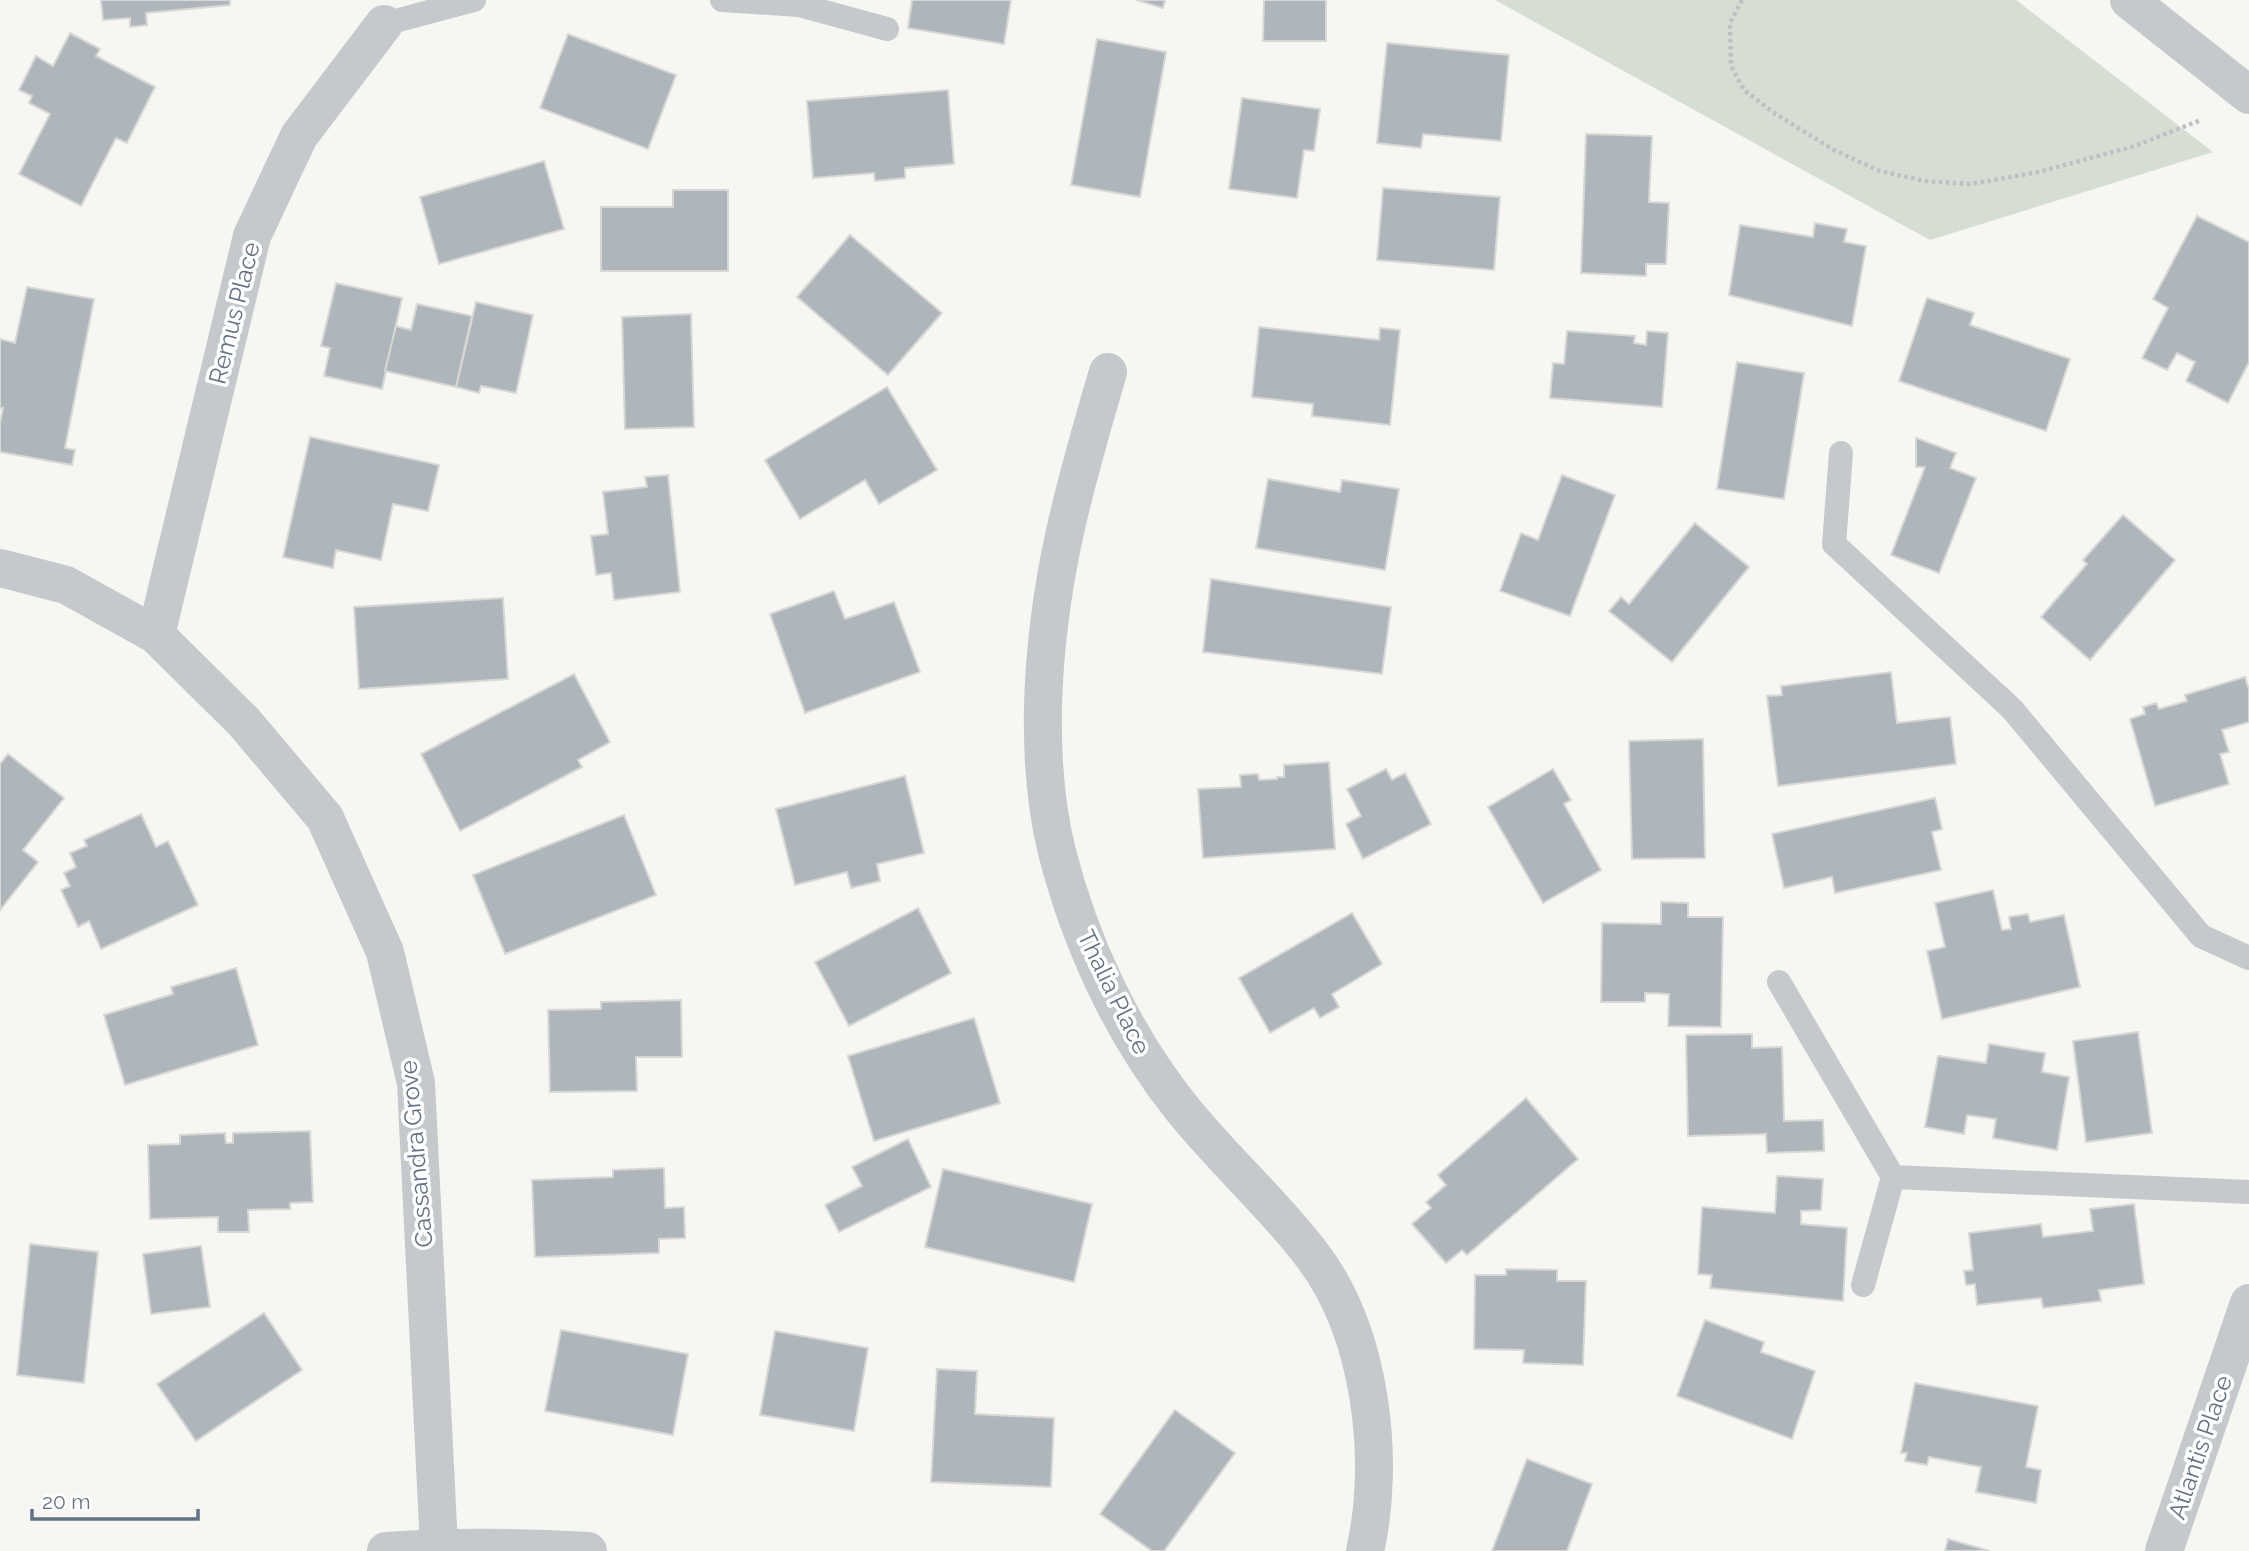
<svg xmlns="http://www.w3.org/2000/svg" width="2249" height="1551" viewBox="0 0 2249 1551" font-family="Raleway,sans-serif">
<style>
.green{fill:#d6ded3}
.building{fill:#afb6bb;stroke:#d7d8d5;stroke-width:2}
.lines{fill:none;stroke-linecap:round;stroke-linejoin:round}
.path{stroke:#bfc0c3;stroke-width:4.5;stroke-dasharray:3.5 3.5;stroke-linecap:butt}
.service{stroke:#c5c9cc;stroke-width:24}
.minor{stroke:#c5c9cc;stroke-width:38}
.labels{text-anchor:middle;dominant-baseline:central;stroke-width:7;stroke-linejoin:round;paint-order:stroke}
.street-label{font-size:24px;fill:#637385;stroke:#fff}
</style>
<rect width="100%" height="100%" fill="#f6f6f3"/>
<path class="green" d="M 1495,0 L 2016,0 L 2213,152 L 1930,240 Z"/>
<g class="building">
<path d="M 101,0 L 230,0 L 230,5 L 146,13 L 147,25 L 130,27 L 130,18 L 103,20 Z"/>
<path d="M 912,0 L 1011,0 L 1004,44 L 908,28 Z"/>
<path d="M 1136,0 L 1165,0 L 1163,8 Z"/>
<path d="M 1264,0 L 1326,0 L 1326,41 L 1263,41 Z"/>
<path d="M 70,33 L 100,49 L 96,56 L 155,87 L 127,143 L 116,138 L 81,206 L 19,174 L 50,114 L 29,103 L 32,96 L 19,90 L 36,56 L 53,66 Z"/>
<path d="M 568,34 L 676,75 L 648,149 L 540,108 Z"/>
<path d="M 1097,39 L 1166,52 L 1140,197 L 1071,185 Z"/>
<path d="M 1387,43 L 1509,55 L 1501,141 L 1423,134 L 1421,148 L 1377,143 Z"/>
<path d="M 948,90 L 954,164 L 905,168 L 905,178 L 875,181 L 874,173 L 813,178 L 807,101 Z"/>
<path d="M 1242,98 L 1320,109 L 1314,151 L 1304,150 L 1297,198 L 1229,189 Z"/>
<path d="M 1586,134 L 1652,136 L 1649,202 L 1669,203 L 1666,264 L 1646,264 L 1646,276 L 1581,273 Z"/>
<path d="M 544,161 L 564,229 L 439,264 L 420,197 Z"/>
<path d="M 1383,188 L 1500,197 L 1494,270 L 1377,260 Z"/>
<path d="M 673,190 L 728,190 L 728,271 L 601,271 L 601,207 L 673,207 Z"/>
<path d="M 2197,216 L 2249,242 L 2249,362 L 2228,403 L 2186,381 L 2195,362 L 2177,353 L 2167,370 L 2142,358 L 2168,308 L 2153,299 Z"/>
<path d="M 1815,223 L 1847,229 L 1844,242 L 1866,246 L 1852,326 L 1729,295 L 1740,225 L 1813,237 Z"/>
<path d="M 850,235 L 942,313 L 888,375 L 797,297 Z"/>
<path d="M 336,283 L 402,298 L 382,389 L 324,376 L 330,348 L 321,346 Z"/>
<path d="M 27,287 L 94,299 L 65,448 L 75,450 L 72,465 L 0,452 L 0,423 L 3,408 L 0,408 L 0,339 L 15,343 Z"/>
<path d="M 1927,298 L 1974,313 L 1970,325 L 2070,359 L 2046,431 L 1899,381 Z"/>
<path d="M 476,302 L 533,315 L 516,393 L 481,386 L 479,393 L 456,387 Z"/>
<path d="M 417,304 L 472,316 L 456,387 L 385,371 L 396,326 L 411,330 Z"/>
<path d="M 691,314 L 694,427 L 625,429 L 622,317 Z"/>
<path d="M 1259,327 L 1379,340 L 1380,328 L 1400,330 L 1390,425 L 1312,416 L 1313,404 L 1252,397 Z"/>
<path d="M 1567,331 L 1635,336 L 1634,343 L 1646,345 L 1647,331 L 1668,333 L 1662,407 L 1550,398 L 1553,363 L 1564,364 Z"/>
<path d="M 1737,362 L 1804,373 L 1784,499 L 1717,489 Z"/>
<path d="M 887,387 L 937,470 L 879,504 L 865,480 L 800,519 L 765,460 Z"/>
<path d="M 310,437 L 439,465 L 428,511 L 393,504 L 381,560 L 336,550 L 333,568 L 283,557 Z"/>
<path d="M 1916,438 L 1956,453 L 1950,468 L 1976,478 L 1939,573 L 1891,555 L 1925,467 L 1916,467 Z"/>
<path d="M 668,475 L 680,592 L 614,600 L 611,573 L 596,575 L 591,536 L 608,534 L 603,492 L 647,487 L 645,477 Z"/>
<path d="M 1562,475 L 1615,495 L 1570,616 L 1500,591 L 1521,533 L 1538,540 Z"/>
<path d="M 1268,479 L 1340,492 L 1342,480 L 1399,489 L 1385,570 L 1256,548 Z"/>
<path d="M 2123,515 L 2175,560 L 2090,660 L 2041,617 L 2087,564 L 2083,560 Z"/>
<path d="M 1695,523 L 1749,567 L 1672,662 L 1609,611 L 1621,597 L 1629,604 Z"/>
<path d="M 1211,579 L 1391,607 L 1382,674 L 1203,652 Z"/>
<path d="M 834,591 L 845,619 L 894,602 L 920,672 L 805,713 L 770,614 Z"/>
<path d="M 503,598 L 508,679 L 359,689 L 354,607 Z"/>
<path d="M 1891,672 L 1897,723 L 1950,717 L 1956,764 L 1778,786 L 1767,696 L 1782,695 L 1781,686 Z"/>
<path d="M 574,674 L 610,742 L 578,760 L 582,767 L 460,831 L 421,754 Z"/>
<path d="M 2245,677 L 2249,690 L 2249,722 L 2222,730 L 2229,752 L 2220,754 L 2229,784 L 2155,806 L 2130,719 L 2145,714 L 2143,707 L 2156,703 L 2159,709 L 2187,701 L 2185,695 Z"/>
<path d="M 1703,739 L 1705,858 L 1632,859 L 1629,741 Z"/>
<path d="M 8,754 L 64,798 L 23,850 L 38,862 L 0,910 L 0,764 Z"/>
<path d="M 1329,762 L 1335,849 L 1203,858 L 1198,789 L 1241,787 L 1240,775 L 1258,774 L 1259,780 L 1277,779 L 1277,777 L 1284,777 L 1284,765 Z"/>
<path d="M 1386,769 L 1392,780 L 1405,773 L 1431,824 L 1363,859 L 1346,824 L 1361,816 L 1347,789 Z"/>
<path d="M 1553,769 L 1571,800 L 1564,804 L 1601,870 L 1543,903 L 1488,807 Z"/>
<path d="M 905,776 L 924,853 L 877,864 L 880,881 L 851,888 L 847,872 L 795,885 L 776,809 Z"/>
<path d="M 1935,798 L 1942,829 L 1932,832 L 1941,870 L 1835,893 L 1832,877 L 1784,888 L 1772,834 Z"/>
<path d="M 141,814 L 156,847 L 168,841 L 198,905 L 101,949 L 89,921 L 78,927 L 61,890 L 70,886 L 64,873 L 76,867 L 70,853 L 87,846 L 84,840 Z"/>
<path d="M 624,815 L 656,895 L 505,954 L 473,875 Z"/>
<path d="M 1993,890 L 2002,930 L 2011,929 L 2009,917 L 2028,914 L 2030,922 L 2064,915 L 2080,987 L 1942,1019 L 1927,951 L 1945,947 L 1935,903 Z"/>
<path d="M 1661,902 L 1688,903 L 1688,917 L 1723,917 L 1721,1027 L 1668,1026 L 1669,994 L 1645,993 L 1645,1002 L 1601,1002 L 1602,923 L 1661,924 Z"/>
<path d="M 918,908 L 951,973 L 849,1026 L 815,962 Z"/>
<path d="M 1352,913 L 1382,964 L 1332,994 L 1339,1007 L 1320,1018 L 1314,1008 L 1270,1033 L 1239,978 Z"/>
<path d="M 236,968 L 258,1045 L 125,1085 L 104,1015 L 173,994 L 171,987 Z"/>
<path d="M 681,1000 L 682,1057 L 636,1057 L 637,1091 L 550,1092 L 548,1010 L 601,1009 L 601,1002 Z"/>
<path d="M 974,1018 L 1000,1103 L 874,1141 L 848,1056 Z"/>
<path d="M 2138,1032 L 2152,1133 L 2086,1142 L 2073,1041 Z"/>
<path d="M 1752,1034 L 1752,1048 L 1782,1047 L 1784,1121 L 1823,1120 L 1824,1151 L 1767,1153 L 1766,1134 L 1688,1136 L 1686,1035 Z"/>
<path d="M 1989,1044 L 2045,1053 L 2042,1072 L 2069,1077 L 2057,1150 L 1993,1138 L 1996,1119 L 1967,1115 L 1964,1134 L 1925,1127 L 1938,1056 L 1986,1063 Z"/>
<path d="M 1526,1098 L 1578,1159 L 1467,1255 L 1462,1250 L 1446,1263 L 1412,1224 L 1431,1208 L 1426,1202 L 1446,1185 L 1438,1175 Z"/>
<path d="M 310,1131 L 313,1202 L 290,1203 L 290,1209 L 248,1210 L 249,1232 L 218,1232 L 218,1217 L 150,1219 L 148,1145 L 180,1144 L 180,1135 L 225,1133 L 226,1143 L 233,1143 L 233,1133 Z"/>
<path d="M 908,1139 L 931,1187 L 839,1232 L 825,1205 L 862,1186 L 852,1167 Z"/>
<path d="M 664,1168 L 665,1208 L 684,1207 L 685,1238 L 659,1239 L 659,1253 L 535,1257 L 532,1180 L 613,1177 L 613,1170 Z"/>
<path d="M 943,1169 L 1092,1204 L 1074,1282 L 925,1247 Z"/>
<path d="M 1777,1176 L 1823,1179 L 1821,1210 L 1801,1211 L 1801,1224 L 1847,1228 L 1843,1301 L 1710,1288 L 1712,1275 L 1698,1274 L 1702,1207 L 1775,1213 Z"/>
<path d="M 2134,1204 L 2144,1284 L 2099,1290 L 2101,1301 L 2043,1308 L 2041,1298 L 1977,1305 L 1975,1284 L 1966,1285 L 1964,1271 L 1973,1270 L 1969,1233 L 2041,1224 L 2043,1237 L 2093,1231 L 2090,1209 Z"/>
<path d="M 30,1244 L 98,1252 L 84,1383 L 17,1375 Z"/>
<path d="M 201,1246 L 210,1307 L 151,1314 L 143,1254 Z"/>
<path d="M 1506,1269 L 1557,1270 L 1557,1281 L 1586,1281 L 1583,1365 L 1523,1363 L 1524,1350 L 1474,1349 L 1475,1275 L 1506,1275 Z"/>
<path d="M 264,1313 L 302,1370 L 196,1441 L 157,1384 Z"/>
<path d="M 1705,1320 L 1764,1342 L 1761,1352 L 1815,1371 L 1792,1439 L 1677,1396 Z"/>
<path d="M 561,1330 L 688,1354 L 673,1435 L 545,1411 Z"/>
<path d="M 775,1331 L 868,1348 L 854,1431 L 760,1415 Z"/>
<path d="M 937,1369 L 977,1371 L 975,1414 L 1054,1418 L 1051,1487 L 931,1482 Z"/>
<path d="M 1915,1383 L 2038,1406 L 2026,1467 L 2041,1470 L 2036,1503 L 1976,1492 L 1981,1467 L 1929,1457 L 1927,1465 L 1905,1461 L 1907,1453 L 1901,1453 Z"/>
<path d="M 1175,1410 L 1235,1453 L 1164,1551 L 1152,1551 L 1100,1514 Z"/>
<path d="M 1527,1459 L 1592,1484 L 1567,1551 L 1492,1551 Z"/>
<path d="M 1948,1539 L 1990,1551 L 1945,1551 Z"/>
</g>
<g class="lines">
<path class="path" d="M 1742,0 L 1730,23 L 1731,66 L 1744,90 L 1774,113 L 1834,150 L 1880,171 L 1925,181 L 1970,184 L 2039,172 L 2135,146 L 2201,120"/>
<g class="service">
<path d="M 722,0 L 799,5 L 887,29"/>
<path d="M 384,24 L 474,0"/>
<path d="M 1841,453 L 1834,544 L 2012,709 L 2201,936 L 2249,958"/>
<path d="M 1779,982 L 1893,1177 L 2249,1192"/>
<path d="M 1863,1285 L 1893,1177"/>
</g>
<g class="minor">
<path d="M 2129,0 L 2249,95"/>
<path d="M 1108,372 C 1074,487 1046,585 1043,706 C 1042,756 1045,804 1057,852 C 1080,942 1122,1033 1180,1106 C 1221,1158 1272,1202 1312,1255 C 1371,1332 1386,1459 1365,1551"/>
<path d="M 0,568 L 66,585 L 156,635 L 244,722 L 325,818 L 385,952 L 416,1083 L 439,1547"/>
<path d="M 156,635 L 252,236 L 299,136 L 384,24"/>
<path d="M 386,1551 C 453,1546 520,1547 588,1551"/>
<path d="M 2164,1551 L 2249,1303"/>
</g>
</g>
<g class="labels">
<g class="street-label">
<text transform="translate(234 313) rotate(-76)">Remus Place</text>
<text transform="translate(1114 992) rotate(64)">Thalia Place</text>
<text transform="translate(416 1154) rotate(-95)">Cassandra Grove</text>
<text transform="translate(2200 1447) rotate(-71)">Atlantis Place</text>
</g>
</g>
<path d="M32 1509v10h166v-10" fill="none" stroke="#637385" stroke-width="3.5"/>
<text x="42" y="1509" font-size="21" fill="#637385" stroke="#ffffff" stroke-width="5" paint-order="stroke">20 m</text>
</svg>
